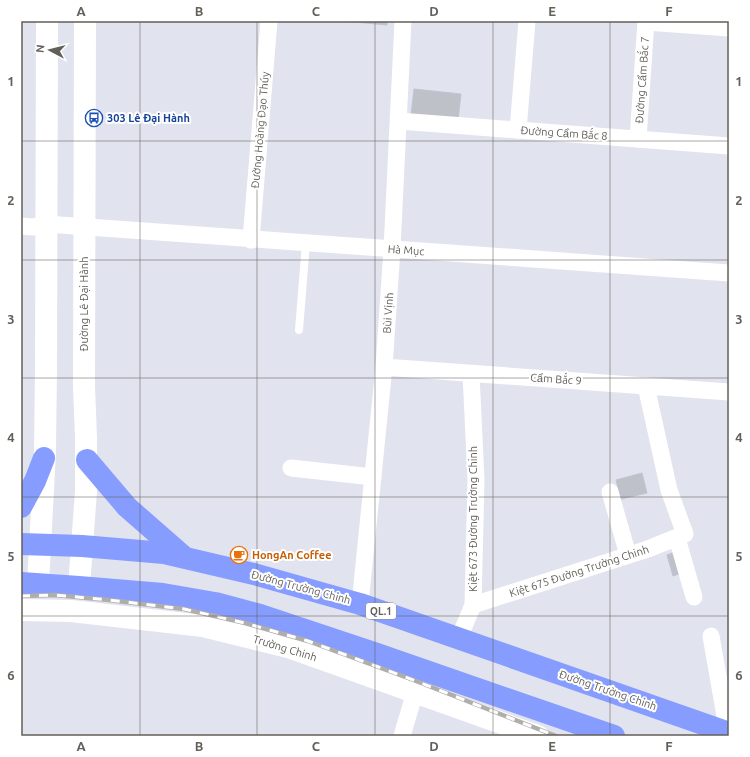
<svg xmlns="http://www.w3.org/2000/svg" width="750" height="757" viewBox="0 0 750 757" font-family="Ubuntu,sans-serif">
<style>
.building{fill:#bec1c8;stroke:#bfc4d3}
.lines{fill:none;stroke-linecap:round;stroke-linejoin:round}
.lane{stroke:#fff;stroke-width:8}
.street{stroke:#fff;stroke-width:17}
.secondary{stroke:#fff;stroke-width:22}
.highway{stroke:#869dff;stroke-width:22}
.rail-casing{stroke:#afaeac;stroke-width:4.5}
.rail{stroke:#fff;stroke-width:3;stroke-dasharray:9;stroke-linecap:butt}
.grid{fill:none;stroke:#635f59;stroke-width:1;stroke-opacity:0.55}
.labels{text-anchor:middle;dominant-baseline:central;stroke-width:4;stroke-linejoin:round;paint-order:stroke}
.shield{fill:#fff;stroke:#928f8b;stroke-width:1}
.shield-label{font-size:10px;font-weight:bold;fill:#635f59}
.street-label{font-size:11px;fill:#635f59;stroke:#fff}
.transit-label{font-size:11px;font-weight:bold;fill:#164399;stroke:#fff;text-anchor:start}
.food-label{font-size:11px;font-weight:bold;fill:#c56008;stroke:#fff;text-anchor:start}
.neatline{fill:none;stroke:#635f59;stroke-width:1.5}
.grid-label{font-size:13px;text-anchor:middle;font-weight:bold;fill:#635f59}
</style>
<rect width="100%" height="100%" fill="#e1e3ee"/>
<g class="building">
<path d="M 344,21 L 387,21 L 387,25 Z"/>
<path d="M 414,89 L 461,94 L 458,120 L 411,115 Z"/>
<path d="M 642,473 L 647,493 L 621,499 L 616,480 Z"/>
<path d="M 678,551 L 684,572 L 673,576 L 667,555 Z"/>
</g>
<g class="lines">
<path class="lane" d="M 299,330 L 306,243"/>
<g class="street">
<path d="M 646,22 L 729,28"/>
<path d="M 399,121 L 729,146"/>
<path d="M 518,130 L 527,21"/>
<path d="M 638,139 L 646,21"/>
<path d="M 21,226 L 33,227 L 46,224 L 729,273"/>
<path d="M 251,240 L 269,21"/>
<path d="M 384,367 L 729,392"/>
<path d="M 291,468 L 373,477"/>
<path d="M 610,492 L 628,555"/>
<path d="M 677,538 L 694,597"/>
<path d="M 360,604 L 384,367 L 392,249 L 403,21"/>
<path d="M 473,605 L 648,549 L 685,534 L 669,490 L 646,386"/>
<path d="M 711,636 L 728,733"/>
<path d="M 459,638 L 473,605 L 476,480 L 471,374"/>
<path d="M 402,736 L 415,692"/>
</g>
<g class="secondary">
<path d="M 38,584 L 45,452 L 46,368 L 47,21"/>
<path d="M 79,587 L 86,491 L 86,438 L 84,386 L 85,21"/>
<path d="M 21,610 L 71,611 L 203,626 L 288,647 L 538,736"/>
</g>
<g class="highway">
<path d="M 87,460 L 127,507 L 183,556"/>
<path d="M 21,507 L 35,481 L 44,458"/>
<path d="M 21,544 L 82,546 L 164,553 L 254,574 L 360,604 L 729,733"/>
<path d="M 21,583 L 79,587 L 163,594 L 215,603 L 260,615 L 377,654 L 614,736"/>
</g>
<defs>
<path id="rail" d="M 21,596 L 55,595 L 109,600 L 184,609 L 245,623 L 308,641 L 416,681 L 556,736"/>
</defs>
<use href="#rail" class="rail-casing"/>
<use href="#rail" class="rail"/>
</g>
<path class="grid" d="M 140,21 L 140,736M 257,21 L 257,736M 375,21 L 375,736M 493,21 L 493,736M 610,21 L 610,736M 21,141 L 729,141M 21,260 L 729,260M 21,378 L 729,378M 21,497 L 729,497M 21,616 L 729,616"/>
<defs>
<symbol id="bus-ring" viewBox="-11 -11 22 22"><circle r="9.5" fill="#fff" stroke="#1a4fb4" stroke-width="1.5"/><path d="M-5-6H5V4H4V6H2V4H-2V6H-4V4H-5ZM-3.5-4V0h7V-4ZM-3.5 1.2v1.5H-2V1.2ZM2 1.2v1.5H3.5V1.2Z" fill="#1a4fb4"/></symbol>
<symbol id="cafe-ring" viewBox="-11 -11 22 22"><circle r="9.5" fill="#fff" stroke="#e8710a" stroke-width="1.5"/><path d="M-5.5-4.5H6V0H3Q3 3.5 0 3.5H-2.5Q-5.5 3.5-5.5 0ZM3-3.2v2h1.7v-2ZM-6 4.5H4V6H-6Z" fill="#e8710a"/></symbol>
</defs>
<g fill-rule="evenodd">
<use href="#bus-ring" x="84" y="108" width="20" height="20"/>
<use href="#cafe-ring" x="229" y="545" width="20" height="20"/>
</g>
<g class="labels">
<rect class="shield" x="366" y="603" width="30" height="16" rx="3"/>
<g class="shield-label">
<text x="381" y="611">QL.1</text>
</g>
<g class="street-label">
<text transform="translate(642 80) rotate(-86)">Đường Cẩm Bắc 7</text>
<text transform="translate(260 130) rotate(-85)">Đường Hoàng Đạo Thúy</text>
<text transform="translate(564 133) rotate(4)">Đường Cẩm Bắc 8</text>
<text transform="translate(406 250) rotate(4)">Hà Mục</text>
<text transform="translate(84 304) rotate(-90)">Đường Lê Đại Hành</text>
<text transform="translate(388 313) rotate(-86)">Bùi Vịnh</text>
<text transform="translate(556 379) rotate(4)">Cẩm Bắc 9</text>
<text transform="translate(473 519) rotate(-90)">Kiệt 673 Đường Trường Chinh</text>
<text transform="translate(579 571) rotate(-18)">Kiệt 675 Đường Trường Chinh</text>
<text transform="translate(301 587) rotate(15)">Đường Trường Chinh</text>
<text transform="translate(285 648) rotate(17)">Trường Chinh</text>
<text transform="translate(608 690) rotate(19)">Đường Trường Chinh</text>
</g>
<g class="transit-label">
<text x="107" y="118">303 Lê Đại Hành</text>
</g>
<g class="food-label">
<text x="252" y="555">HongAn Coffee</text>
</g>
</g>
<rect width="750" height="757" fill="none" stroke="#ffffff" stroke-width="44"/>
<g transform="translate(50 50) rotate(277)" stroke="#ffffff" stroke-width="3" paint-order="stroke">
<path d="M0-3L7 15L0 10L-7 15Z" fill="#635f59"/>
<text y="-6" font-size="11" font-weight="bold" text-anchor="middle" fill="#635f59">N</text>
</g>
<rect x="22" y="22" width="706" height="713" class="neatline"/>
<g class="grid-label">
<text x="81" y="16">A</text>
<text x="199" y="16">B</text>
<text x="316" y="16">C</text>
<text x="434" y="16">D</text>
<text x="552" y="16">E</text>
<text x="669" y="16">F</text>
<text x="11" y="86">1</text>
<text x="739" y="86">1</text>
<text x="11" y="205">2</text>
<text x="739" y="205">2</text>
<text x="11" y="324">3</text>
<text x="739" y="324">3</text>
<text x="11" y="442">4</text>
<text x="739" y="442">4</text>
<text x="11" y="561">5</text>
<text x="739" y="561">5</text>
<text x="11" y="680">6</text>
<text x="739" y="680">6</text>
<text x="81" y="751">A</text>
<text x="199" y="751">B</text>
<text x="316" y="751">C</text>
<text x="434" y="751">D</text>
<text x="552" y="751">E</text>
<text x="669" y="751">F</text>
</g>
</svg>
